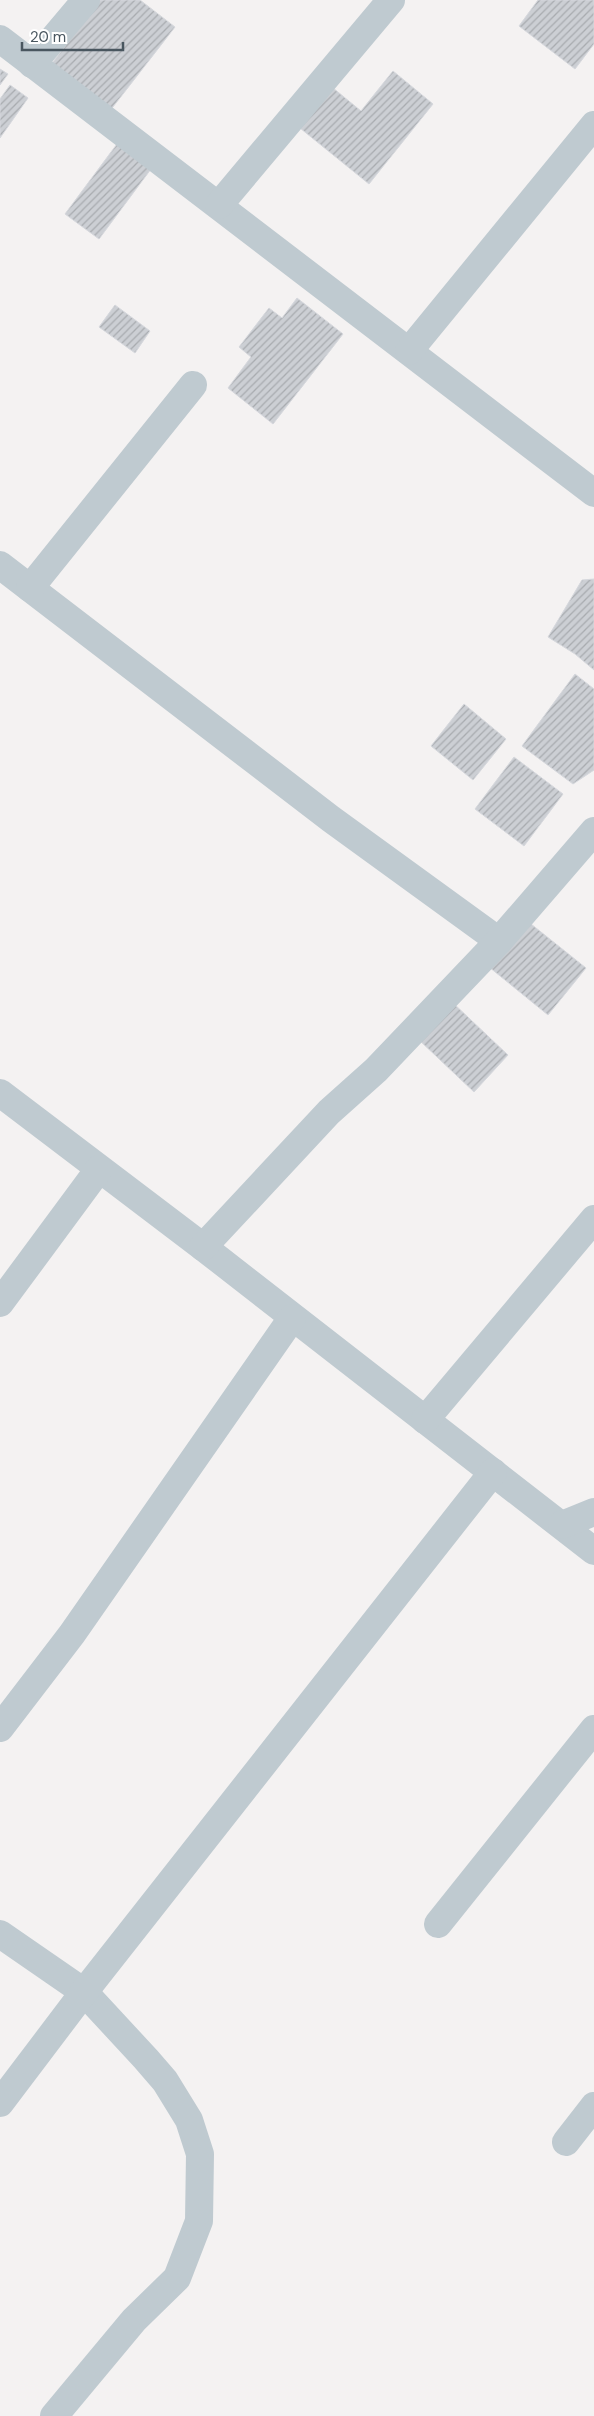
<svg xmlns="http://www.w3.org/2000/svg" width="594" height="2416" viewBox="0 0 594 2416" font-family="'DM Sans',sans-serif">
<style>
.building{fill:url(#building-hatch);stroke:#d6d8dd}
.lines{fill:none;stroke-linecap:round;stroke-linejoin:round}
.minor{stroke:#bfcad0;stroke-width:28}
</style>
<defs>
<pattern id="building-hatch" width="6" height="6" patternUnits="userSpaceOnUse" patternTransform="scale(1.25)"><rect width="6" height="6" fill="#cccfd4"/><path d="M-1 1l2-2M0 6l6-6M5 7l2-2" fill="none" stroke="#a8abaf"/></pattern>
</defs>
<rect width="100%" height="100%" fill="#f4f2f2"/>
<g class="building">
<path d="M 100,0 L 140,0 L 175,27 L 109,112 L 50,66 Z"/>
<path d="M 538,0 L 594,0 L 594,44 L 575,69 L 519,26 Z"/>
<path d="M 0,69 L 8,74 L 0,85 Z"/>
<path d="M 393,71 L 433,104 L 369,184 L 295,124 L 327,83 L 361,111 Z"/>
<path d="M 10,85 L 28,98 L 0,138 L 0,99 Z"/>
<path d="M 117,144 L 151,169 L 99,239 L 65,214 Z"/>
<path d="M 297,298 L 343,334 L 273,424 L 228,388 L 251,357 L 239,347 L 269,308 L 282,318 Z"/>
<path d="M 115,305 L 150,331 L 135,353 L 99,327 Z"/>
<path d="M 594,579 L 594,670 L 575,654 L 548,637 L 582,580 Z"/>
<path d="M 575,674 L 594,689 L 594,770 L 573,784 L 522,746 Z"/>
<path d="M 464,704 L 506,739 L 473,780 L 431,746 Z"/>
<path d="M 514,757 L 563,794 L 524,846 L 475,809 Z"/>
<path d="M 526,920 L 586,968 L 548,1015 L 489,967 Z"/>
<path d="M 452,1002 L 508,1055 L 474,1092 L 418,1039 Z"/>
</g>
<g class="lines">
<g class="minor">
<path d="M 0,39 L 594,493"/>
<path d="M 32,64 L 86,0"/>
<path d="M 219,205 L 391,0"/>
<path d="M 409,351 L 594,125"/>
<path d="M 0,565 L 331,819 L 499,941"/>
<path d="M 30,588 L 193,385"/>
<path d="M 0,1093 L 203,1247 L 594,1551"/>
<path d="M 203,1247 L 329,1112 L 376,1070 L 499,941 L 594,831"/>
<path d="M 0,1303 L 99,1169"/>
<path d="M 425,1420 L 594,1219"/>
<path d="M 562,1525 L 594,1512"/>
<path d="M 0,1728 L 72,1634 L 292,1318"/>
<path d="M 438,1924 L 594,1729"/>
<path d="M 0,1934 L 84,1992 L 146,2059 L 165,2081 L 189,2120 L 200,2154 L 199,2221 L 177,2278 L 134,2320 L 54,2416"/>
<path d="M 0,2103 L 84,1992 L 493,1472"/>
<path d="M 566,2142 L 594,2106"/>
</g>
</g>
<path d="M22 42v8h101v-8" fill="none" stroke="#49565f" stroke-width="2.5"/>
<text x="30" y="42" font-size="15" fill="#49565f" stroke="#ffffff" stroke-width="4" paint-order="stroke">20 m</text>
</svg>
